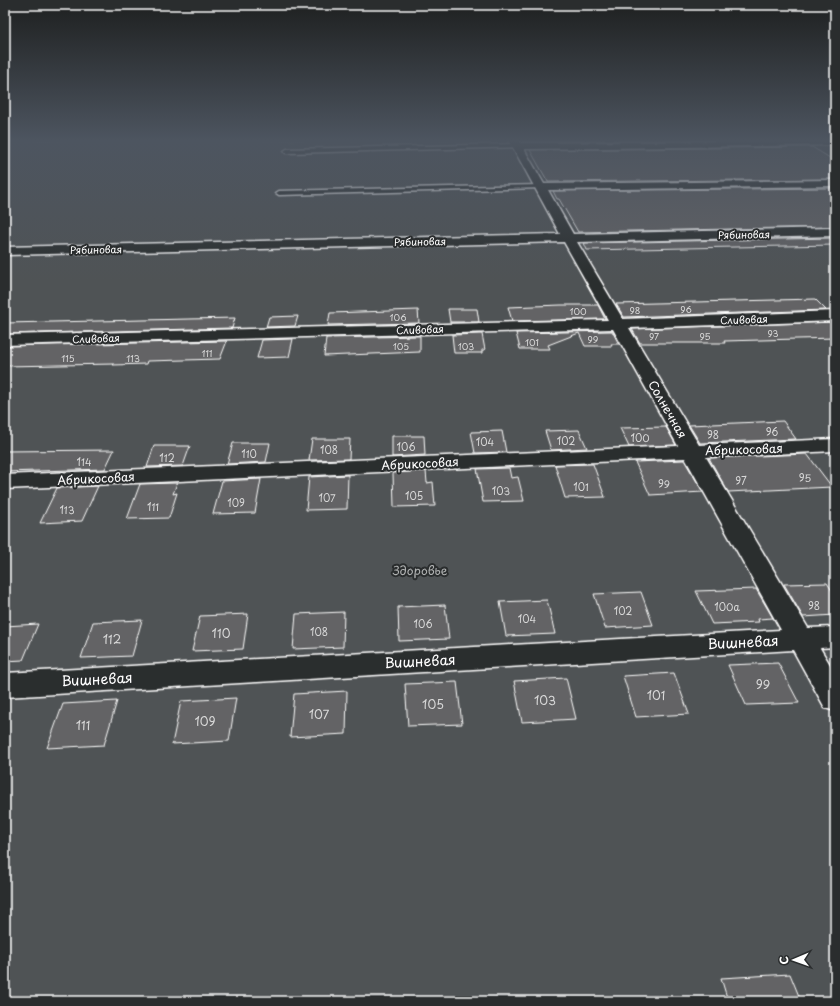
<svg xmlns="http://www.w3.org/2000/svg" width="840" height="1006" viewBox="0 0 840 1006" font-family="'Playpen Sans',sans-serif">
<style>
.green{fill:#505354;stroke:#a8a9aa}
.building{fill:#636465;stroke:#fff}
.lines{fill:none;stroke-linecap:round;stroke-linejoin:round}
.service-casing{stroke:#fff;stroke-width:3}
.minor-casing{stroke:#fff;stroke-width:3}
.service{fill:#2a2d2e;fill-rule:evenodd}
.minor{fill:#2a2d2e;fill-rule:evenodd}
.labels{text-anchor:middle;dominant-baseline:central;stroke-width:4;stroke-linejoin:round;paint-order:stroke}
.far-number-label{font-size:9px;fill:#d8d8d8}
.far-street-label{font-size:10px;fill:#fff;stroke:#2a2d2e}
.number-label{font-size:10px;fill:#d8d8d8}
.street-label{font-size:12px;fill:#fff;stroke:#2a2d2e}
.park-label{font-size:12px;fill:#b0b2b2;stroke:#2a2d2e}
.near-number-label{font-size:12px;fill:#d8d8d8}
.near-street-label{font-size:14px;fill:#fff;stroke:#2a2d2e}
</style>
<rect width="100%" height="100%" fill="#373a3b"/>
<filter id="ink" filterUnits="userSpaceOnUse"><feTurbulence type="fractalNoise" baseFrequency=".025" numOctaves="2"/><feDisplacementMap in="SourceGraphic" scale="8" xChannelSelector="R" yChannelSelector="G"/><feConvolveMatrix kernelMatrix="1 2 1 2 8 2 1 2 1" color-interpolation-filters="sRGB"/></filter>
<g filter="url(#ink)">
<rect class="green" x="5" y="140" width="830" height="861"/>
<g class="building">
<path d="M 523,140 L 695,140 L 524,141 Z"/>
<path d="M 812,147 L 835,161 L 835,179 L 548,182 L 530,150 Z"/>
<path d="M 835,188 L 835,227 L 578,232 L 559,199 L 557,199 L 553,191 Z"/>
<path d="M 835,238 L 835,245 L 587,250 L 584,243 Z"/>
<path d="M 815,299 L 826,310 L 624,317 L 616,304 Z"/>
<path d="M 561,305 L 598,305 L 605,319 L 512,321 L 508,307 Z"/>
<path d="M 448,309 L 477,309 L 479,322 L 450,322 Z"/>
<path d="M 418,310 L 419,323 L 328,325 L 330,313 Z"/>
<path d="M 298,316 L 295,326 L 266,327 L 269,317 Z"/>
<path d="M 235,318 L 232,328 L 5,334 L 5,323 Z"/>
<path d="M 835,322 L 835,338 L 724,341 L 725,343 L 640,343 L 632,329 Z"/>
<path d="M 612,331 L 619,344 L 611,344 L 612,346 L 585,346 L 579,333 L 548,345 L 550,349 L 520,349 L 516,333 Z"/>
<path d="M 482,334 L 485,350 L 482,350 L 482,353 L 454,353 L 452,335 Z"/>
<path d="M 420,336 L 420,352 L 324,356 L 326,338 Z"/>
<path d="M 293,339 L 289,357 L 257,358 L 262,340 Z"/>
<path d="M 227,341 L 220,359 L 147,361 L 146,364 L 113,365 L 114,364 L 5,366 L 5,346 Z"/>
<path d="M 783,421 L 796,439 L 700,443 L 689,425 Z"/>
<path d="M 666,427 L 676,445 L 629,447 L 620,428 Z"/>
<path d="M 579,430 L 587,448 L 551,450 L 545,431 Z"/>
<path d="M 502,431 L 506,452 L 475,453 L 471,432 Z"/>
<path d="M 392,436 L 424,436 L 425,455 L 392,457 Z"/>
<path d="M 312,439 L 350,439 L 349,459 L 309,460 Z"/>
<path d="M 233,443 L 270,443 L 266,462 L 227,464 Z"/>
<path d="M 154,446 L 190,446 L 183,466 L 147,467 Z"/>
<path d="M 114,450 L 105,469 L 5,472 L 5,451 Z"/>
<path d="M 807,454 L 832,487 L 728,492 L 709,458 Z"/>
<path d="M 684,460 L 703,492 L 650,495 L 635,462 Z"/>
<path d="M 593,464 L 605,497 L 565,498 L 555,465 Z"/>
<path d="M 509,468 L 511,478 L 518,477 L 524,501 L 483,502 L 477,469 Z"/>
<path d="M 426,471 L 427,483 L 433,482 L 435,506 L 394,507 L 393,473 Z"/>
<path d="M 348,475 L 347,509 L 306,510 L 309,477 Z"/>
<path d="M 261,479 L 255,513 L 213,514 L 222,481 Z"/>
<path d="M 177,483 L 173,494 L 177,493 L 169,518 L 127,519 L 140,484 Z"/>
<path d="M 98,486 L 82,521 L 40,523 L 57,488 Z"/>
<path d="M 827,583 L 835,595 L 835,615 L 803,617 L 784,584 Z"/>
<path d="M 756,589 L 773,618 L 758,619 L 759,622 L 712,624 L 696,591 Z"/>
<path d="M 641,592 L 653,625 L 605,628 L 594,594 Z"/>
<path d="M 547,600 L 555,634 L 506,636 L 500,602 Z"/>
<path d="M 445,605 L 449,639 L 399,641 L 398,607 Z"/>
<path d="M 344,612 L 343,647 L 293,649 L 296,614 Z"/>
<path d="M 248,614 L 243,649 L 192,651 L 200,616 Z"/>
<path d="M 142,620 L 132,656 L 81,658 L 93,622 Z"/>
<path d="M 38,624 L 23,660 L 5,661 L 5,626 Z"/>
<path d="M 778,663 L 799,703 L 746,705 L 728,665 Z"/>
<path d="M 674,673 L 689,714 L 636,717 L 623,676 Z"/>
<path d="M 566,678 L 576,719 L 522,722 L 514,681 Z"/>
<path d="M 457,682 L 462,724 L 408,726 L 405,684 Z"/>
<path d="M 347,691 L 346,734 L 290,737 L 294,694 Z"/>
<path d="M 236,698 L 229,741 L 172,744 L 181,701 Z"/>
<path d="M 117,701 L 104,745 L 47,748 L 63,704 Z"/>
<path d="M 790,974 L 801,1001 L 728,1001 L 721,978 Z"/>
</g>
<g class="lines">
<defs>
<g id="service">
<path d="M 518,144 L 520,145 L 520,147 L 287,153 L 284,151 L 287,149 Z"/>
<path d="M 541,185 L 544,187 L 543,188 L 279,195 L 276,193 L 279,191 Z"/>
</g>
<path id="minor" d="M 509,140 L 519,140 L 521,143 L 835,140 L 835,145 L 524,149 L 544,184 L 835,180 L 835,186 L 548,190 L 573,234 L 835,228 L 835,236 L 577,242 L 623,319 L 835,311 L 835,321 L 629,328 L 699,445 L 835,439 L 835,451 L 706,457 L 808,628 L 835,627 L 835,647 L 820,648 L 835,673 L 835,711 L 825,708 L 793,650 L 5,697 L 5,673 L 781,630 L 685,458 L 5,489 L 5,475 L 678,446 L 613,329 L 5,345 L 5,335 L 608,320 L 564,242 L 5,255 L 5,247 L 560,234 Z"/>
</defs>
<use href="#service" class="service-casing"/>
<use href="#minor" class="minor-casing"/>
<use href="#service" class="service"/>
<use href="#minor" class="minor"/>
</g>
</g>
<linearGradient id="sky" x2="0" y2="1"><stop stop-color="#1e2020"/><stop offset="0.5" stop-color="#4d5560"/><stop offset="1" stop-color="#4d5560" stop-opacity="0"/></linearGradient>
<rect width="840" height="281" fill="url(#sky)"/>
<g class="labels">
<g class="far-number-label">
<text x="686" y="309">96</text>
<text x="635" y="310">98</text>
<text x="578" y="311">100</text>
<text x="398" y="317">106</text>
<text x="773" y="333">93</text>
<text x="654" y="336">97</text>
<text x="705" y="336">95</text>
<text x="593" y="339">99</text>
<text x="532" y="342">101</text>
<text x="401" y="346">105</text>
<text x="466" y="346">103</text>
<text x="207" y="353">111</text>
<text x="68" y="358">115</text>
<text x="133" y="358">113</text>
</g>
<g class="far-street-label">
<text transform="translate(744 234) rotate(-1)">Рябиновая</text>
<text transform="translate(420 241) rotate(-1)">Рябиновая</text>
<text transform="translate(96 249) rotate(-1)">Рябиновая</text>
<text transform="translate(744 319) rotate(-2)">Сливовая</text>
<text transform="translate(420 329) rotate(-2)">Сливовая</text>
<text transform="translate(96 338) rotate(-2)">Сливовая</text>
</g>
<g class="number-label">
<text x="772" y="431">96</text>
<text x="713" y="434">98</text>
<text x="640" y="437">100</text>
<text x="566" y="440">102</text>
<text x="485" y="441">104</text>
<text x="406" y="446">106</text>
<text x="329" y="449">108</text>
<text x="249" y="453">110</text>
<text x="167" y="457">112</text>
<text x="84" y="461">114</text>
<text x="805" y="477">95</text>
<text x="741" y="480">97</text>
<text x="664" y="483">99</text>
<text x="581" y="486">101</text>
<text x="501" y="490">103</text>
<text x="414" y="495">105</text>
<text x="327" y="497">107</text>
<text x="236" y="502">109</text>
<text x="153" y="506">111</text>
<text x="67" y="509">113</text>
<text x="814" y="605">98</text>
<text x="727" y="606">100а</text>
<text x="623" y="610">102</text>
<text x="527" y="618">104</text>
<text x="423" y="623">106</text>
<text x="319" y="631">108</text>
</g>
<g class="street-label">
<text transform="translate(668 409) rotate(60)">Солнечная</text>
<text transform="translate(744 449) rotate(-2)">Абрикосовая</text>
<text transform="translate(420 463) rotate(-3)">Абрикосовая</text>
<text transform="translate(96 478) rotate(-3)">Абрикосовая</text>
</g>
<g class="park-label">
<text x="420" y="570">Здоровье</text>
</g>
<g class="near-number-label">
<text x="221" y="633">110</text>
<text x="112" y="639">112</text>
<text x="763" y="684">99</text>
<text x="656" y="695">101</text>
<text x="545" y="700">103</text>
<text x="433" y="704">105</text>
<text x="319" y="714">107</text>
<text x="205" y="721">109</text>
<text x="83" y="725">111</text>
</g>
<g class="near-street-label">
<text transform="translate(743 642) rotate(-3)">Вишневая</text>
<text transform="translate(420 661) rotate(-3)">Вишневая</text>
<text transform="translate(97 679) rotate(-3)">Вишневая</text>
</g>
</g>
<rect width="840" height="1006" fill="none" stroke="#2a2d2e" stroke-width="20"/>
<rect x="10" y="10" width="820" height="986" fill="none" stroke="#fff" stroke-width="1.5" filter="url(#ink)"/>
<g transform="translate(794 960) rotate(268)" stroke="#2a2d2e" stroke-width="3" paint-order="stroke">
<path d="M0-3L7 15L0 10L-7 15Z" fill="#ffffff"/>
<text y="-6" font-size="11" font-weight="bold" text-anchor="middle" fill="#ffffff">С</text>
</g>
</svg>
